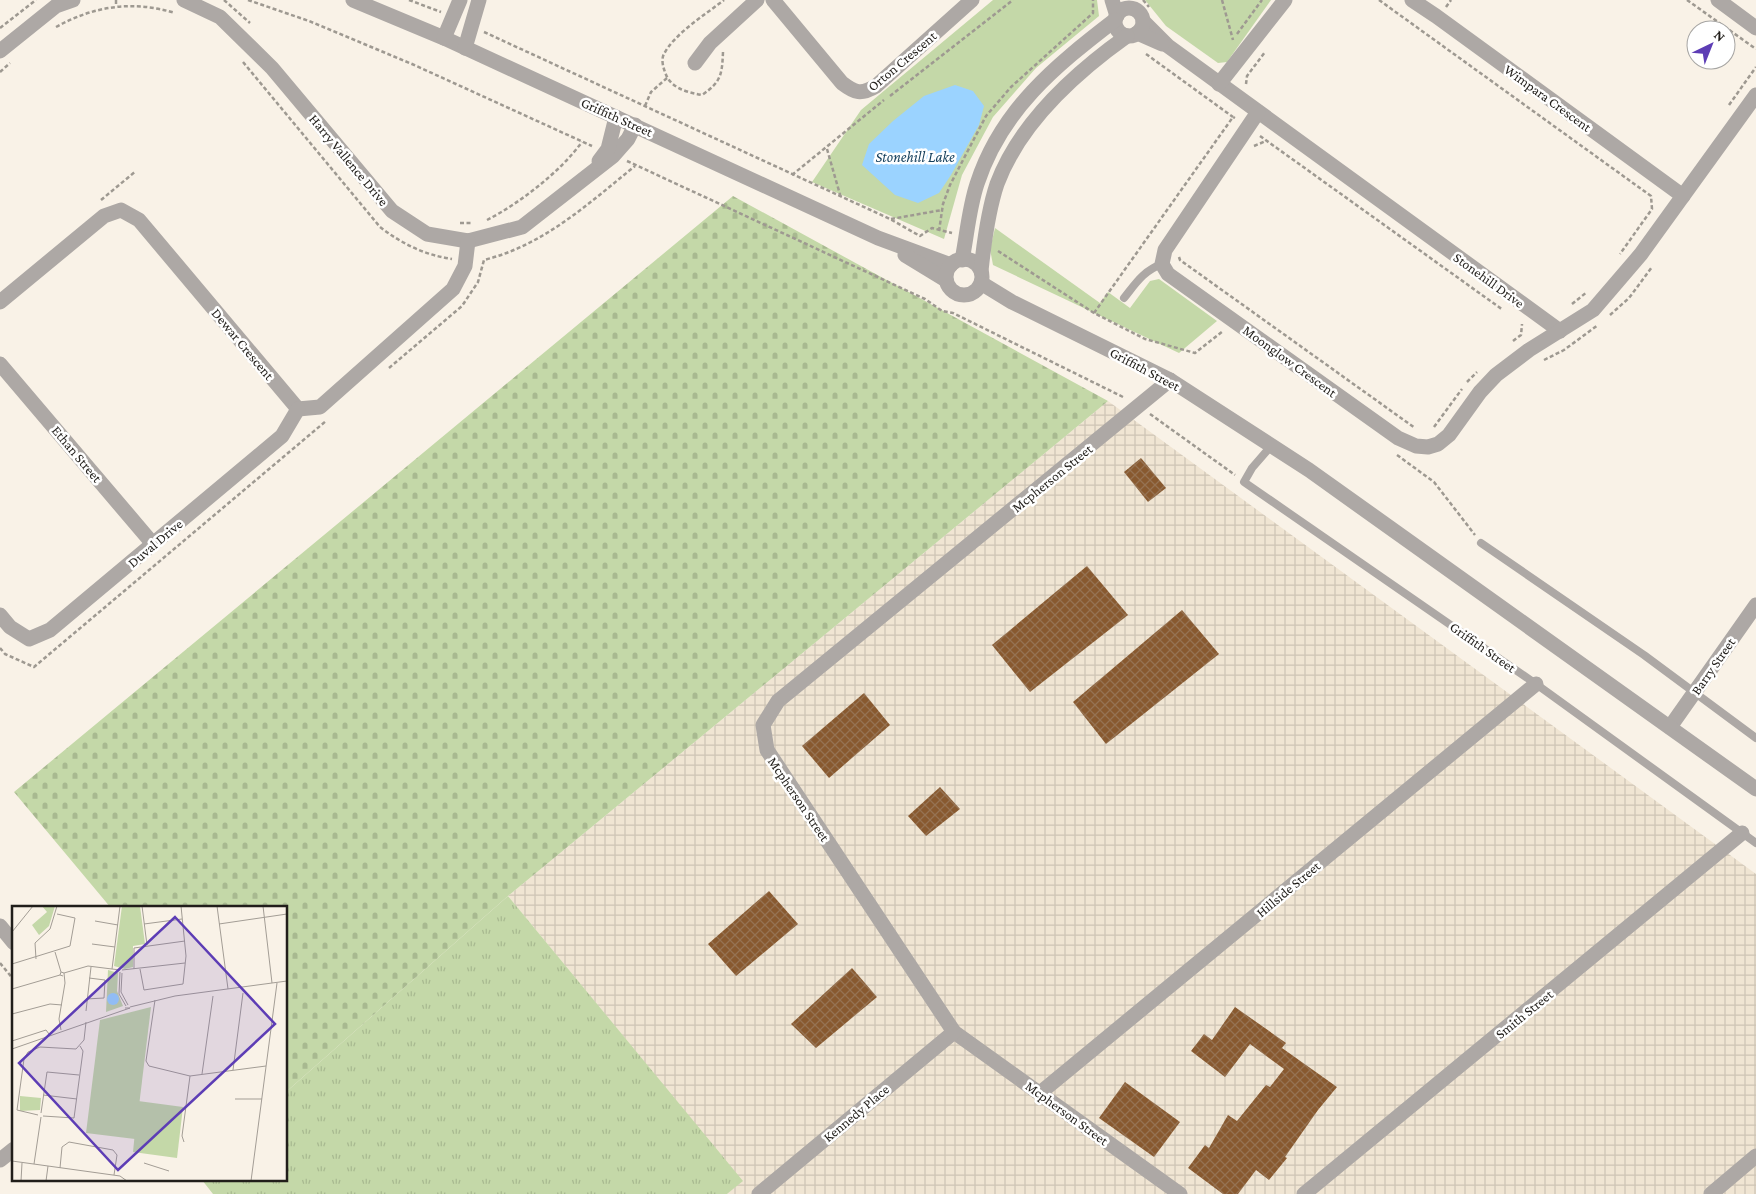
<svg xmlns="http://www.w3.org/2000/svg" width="1756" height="1194" viewBox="0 0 1756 1194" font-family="'Crimson Pro',serif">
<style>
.industrial{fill:url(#industrial-grid)}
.grass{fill:url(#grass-tufts)}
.cemetery{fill:url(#cemetery-stones)}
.green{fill:#c4d8a8}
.water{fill:#9bd3ff}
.building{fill:url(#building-cross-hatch)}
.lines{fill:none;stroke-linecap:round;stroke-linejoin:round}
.path{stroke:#9e9991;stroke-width:2.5;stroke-dasharray:4 2.5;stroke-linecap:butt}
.service{stroke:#ada8a5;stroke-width:8}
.minor{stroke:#ada8a5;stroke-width:15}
.tertiary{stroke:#ada8a5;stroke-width:15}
.labels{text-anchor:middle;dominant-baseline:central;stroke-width:5;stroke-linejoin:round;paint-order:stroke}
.street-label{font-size:14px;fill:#211e1a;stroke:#fff}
.water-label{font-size:15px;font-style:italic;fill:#123d5a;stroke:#fff}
.inset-road{fill:none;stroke:#a39d95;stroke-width:1}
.view{fill:#5d3db5;fill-opacity:0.15;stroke:#5d3db5;stroke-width:2.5}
.inset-edge{fill:none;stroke:#211e1a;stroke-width:2.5}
</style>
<defs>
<pattern id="industrial-grid" width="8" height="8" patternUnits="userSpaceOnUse" patternTransform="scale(1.25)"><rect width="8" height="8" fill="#f0e5d3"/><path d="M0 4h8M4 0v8" fill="none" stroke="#cec4b5"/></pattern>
<pattern id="grass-tufts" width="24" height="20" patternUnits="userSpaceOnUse" patternTransform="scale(1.25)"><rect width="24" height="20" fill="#c4d8a8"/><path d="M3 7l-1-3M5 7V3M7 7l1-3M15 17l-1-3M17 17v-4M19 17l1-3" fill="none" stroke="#a8b990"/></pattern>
<pattern id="cemetery-stones" width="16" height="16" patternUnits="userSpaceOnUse" patternTransform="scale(1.25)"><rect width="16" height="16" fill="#c4d8a8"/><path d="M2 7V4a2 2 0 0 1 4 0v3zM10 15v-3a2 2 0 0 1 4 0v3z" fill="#a8b990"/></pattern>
<pattern id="building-cross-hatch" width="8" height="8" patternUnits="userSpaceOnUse" patternTransform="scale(1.25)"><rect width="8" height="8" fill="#88592f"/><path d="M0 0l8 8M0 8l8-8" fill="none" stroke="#957252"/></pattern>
</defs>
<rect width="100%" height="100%" fill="#f9f2e7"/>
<path class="industrial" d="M 1108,401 L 1756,874 L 1756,1194 L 727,1194 L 742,1181 L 508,896 Z"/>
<path class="grass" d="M 508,896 L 743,1181 L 727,1194 L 213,1194 L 202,1180 L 286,1180 L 286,1092 Z"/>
<path class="cemetery" d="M 733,196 L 1108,401 L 508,896 L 286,1092 L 286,908 L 111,908 L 14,792 Z"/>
<g class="green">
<path d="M 993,0 L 1097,0 L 1099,16 L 1036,68 L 993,117 L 962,175 L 944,239 L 812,182 L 861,110 Z"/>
<path d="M 1145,0 L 1271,0 L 1227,62 L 1218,63 L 1166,26 Z"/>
<path d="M 995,228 L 1100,303 L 1108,292 L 1130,308 L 1150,281 L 1159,279 L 1217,321 L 1179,353 L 993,265 L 990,249 Z"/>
</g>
<path class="water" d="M 955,85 L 973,91 L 984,106 L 979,125 L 951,175 L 939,193 L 918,203 L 895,195 L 862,165 L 869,144 L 893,121 L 924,96 Z"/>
<g class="building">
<path d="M 1141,458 L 1166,488 L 1148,502 L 1124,472 Z"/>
<path d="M 1087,566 L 1128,615 L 1030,692 L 992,645 Z"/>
<path d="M 1182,610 L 1219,654 L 1106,744 L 1073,702 Z"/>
<path d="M 864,693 L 890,725 L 829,778 L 802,746 Z"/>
<path d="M 940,787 L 960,809 L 926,836 L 908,816 Z"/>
<path d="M 769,891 L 798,924 L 736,976 L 708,944 Z"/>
<path d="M 852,968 L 877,997 L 816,1048 L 791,1024 Z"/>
<path d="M 1235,1007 L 1286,1043 L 1282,1048 L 1337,1087 L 1318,1110 L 1285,1157 L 1287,1158 L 1269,1180 L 1256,1170 L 1238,1194 L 1223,1194 L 1188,1168 L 1205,1145 L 1209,1148 L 1228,1115 L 1237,1121 L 1266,1085 L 1270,1087 L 1284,1069 L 1250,1044 L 1225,1077 L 1191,1051 L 1204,1034 L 1212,1040 Z"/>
<path d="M 1125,1082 L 1180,1122 L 1154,1157 L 1099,1118 Z"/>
</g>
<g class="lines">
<g class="path">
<path d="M 116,0 L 116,6"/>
<path d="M 224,0 L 250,23"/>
<path d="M 248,0 L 309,21 L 412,64 L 592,146"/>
<path d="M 409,0 L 441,12"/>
<path d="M 1143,0 L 1149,7"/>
<path d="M 1222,0 L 1233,40"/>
<path d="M 1379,0 L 1651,196 L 1652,209 L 1620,254"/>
<path d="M 1687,0 L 1756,49"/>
<path d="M 1446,7 L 1451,0"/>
<path d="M 56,27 C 94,6 133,0 175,13"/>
<path d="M 0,28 L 36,0"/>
<path d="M 484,32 L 890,219 L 920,236 L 932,228 L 952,233"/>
<path d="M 1237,34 L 1262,0"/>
<path d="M 723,52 C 722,75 721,82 702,95 C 686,92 670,88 665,72 C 663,67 661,59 664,54 C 674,34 706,14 724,0"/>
<path d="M 1146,54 L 1233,117"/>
<path d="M 243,62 L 380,227 C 402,244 425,255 452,259"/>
<path d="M 0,72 L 10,63"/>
<path d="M 1246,84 L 1247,76 L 1265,52"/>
<path d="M 890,96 L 1013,0"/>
<path d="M 1729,105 L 1756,67"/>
<path d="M 645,106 L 651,92 L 667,78"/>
<path d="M 1260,136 L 1503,310"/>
<path d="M 1254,146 L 1266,141"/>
<path d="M 827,149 L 841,198"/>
<path d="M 627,161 L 925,299 L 942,311 L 953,313 L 1125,398"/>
<path d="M 792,175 L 884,100"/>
<path d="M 101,200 L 136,171"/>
<path d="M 891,219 L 942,210"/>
<path d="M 487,220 C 520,203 560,172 582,142"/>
<path d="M 460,223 L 472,223"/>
<path d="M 939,231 L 943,204 L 950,185 L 986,116 L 1011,87 L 1093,13 L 1093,0"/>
<path d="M 998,251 L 1094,313 L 1145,339 L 1195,353 L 1223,331"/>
<path d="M 1179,257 L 1180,260 L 1415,428"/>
<path d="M 1572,304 L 1587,292"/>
<path d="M 1094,313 L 1233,117 L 1235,118"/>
<path d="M 1610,315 L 1629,298 L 1652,267"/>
<path d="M 1513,341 L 1521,335 L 1522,324"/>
<path d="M 1544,360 L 1564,350 L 1598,325"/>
<path d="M 389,368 L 462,306 L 478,282 L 484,260 C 544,245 588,204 635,166"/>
<path d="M 1467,382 L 1477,372"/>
<path d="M 1150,414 L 1235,475"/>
<path d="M 1434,427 L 1462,389"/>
<path d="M 1397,455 L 1434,482 L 1475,535"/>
<path d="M 0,648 L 5,654 L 34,667 L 326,421"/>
<path d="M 0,963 L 14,980"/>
</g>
<g class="service">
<path d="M 1124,298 C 1136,283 1143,271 1162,264"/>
<path d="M 1271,446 L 1252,468 L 1244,482 L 1536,684 L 1756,843"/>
<path d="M 1481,543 L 1644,655 L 1756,738"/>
</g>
<g class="minor">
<path d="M 184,0 L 220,17 L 272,68 L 392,211 L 427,234 L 468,241 L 522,227 L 613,156 L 628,139 L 635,125"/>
<path d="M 773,0 L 842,83 C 855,93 861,95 876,86 L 972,0"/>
<path d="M 1412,0 L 1436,16 L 1683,196"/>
<path d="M 1718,0 L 1756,28"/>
<path d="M 1143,21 L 1168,46 L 1560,331"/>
<path d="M 1137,33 L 1162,44"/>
<path d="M 0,51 L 56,6 L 73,0"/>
<path d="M 695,63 L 710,43 L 757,0"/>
<path d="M 1219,84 L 1285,0"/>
<path d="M 1258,112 L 1165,250 L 1162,264 L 1168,274 L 1398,438 L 1416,446 L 1428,447 L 1438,444 L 1449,435 L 1480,392 L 1496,375 L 1529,350 L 1593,310 L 1641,254 L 1756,95"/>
<path d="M 599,161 L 608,149 L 616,117"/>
<path d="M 0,302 L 104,216 L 121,210 L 139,220 L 298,409"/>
<path d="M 0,364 L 153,544"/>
<path d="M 1170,380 L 778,701 L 763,725 L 767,750 L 954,1032 L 1180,1194"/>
<path d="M 298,409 L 320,407 L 453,289 L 465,266 L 468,241"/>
<path d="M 0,615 L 10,627 L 29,639 L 50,630 L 282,436 L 298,409"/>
<path d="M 1670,727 L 1756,605"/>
<path d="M 0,926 L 14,943"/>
<path d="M 1040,1093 L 1536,684"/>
<path d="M 0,1160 L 14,1149"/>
<path d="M 759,1194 L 954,1032"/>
<path d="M 1304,1194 L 1742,833"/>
<path d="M 1711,1194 L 1756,1156"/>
</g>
<g class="tertiary">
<path d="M 353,0 L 444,38 L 878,238 L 951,265"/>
<path d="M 1112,0 L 1117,16"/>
<circle cx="1129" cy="22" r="14"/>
<path d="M 444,38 L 460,0"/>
<path d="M 465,48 L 479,0"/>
<path d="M 905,255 L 946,280"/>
<circle cx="964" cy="277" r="18"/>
<path d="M 962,260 C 967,235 969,208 977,184 C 1001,110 1055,66 1115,20"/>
<path d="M 981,271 C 984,242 988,211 997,184 C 1020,122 1075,73 1127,36"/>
<path d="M 981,283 L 1012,302 L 1170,380 L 1309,470 L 1756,789"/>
</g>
</g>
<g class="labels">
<g class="street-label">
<text transform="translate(902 61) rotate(-40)">Orton Crescent</text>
<text transform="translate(1548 98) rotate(36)">Wimpara Crescent</text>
<text transform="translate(617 117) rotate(24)">Griffith Street</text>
<text transform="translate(349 160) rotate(50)">Harry Vallence Drive</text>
<text transform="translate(1489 280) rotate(36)">Stonehill Drive</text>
<text transform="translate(243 344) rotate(50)">Dewar Crescent</text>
<text transform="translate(1290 361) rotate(36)">Moonglow Crescent</text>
<text transform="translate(1145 369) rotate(28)">Griffith Street</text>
<text transform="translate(77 454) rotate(50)">Ethan Street</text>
<text transform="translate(1052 478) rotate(-39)">Mcpherson Street</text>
<text transform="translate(155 543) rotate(-40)">Duval Drive</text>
<text transform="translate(1483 647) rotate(35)">Griffith Street</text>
<text transform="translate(1713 666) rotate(-55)">Barry Street</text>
<text transform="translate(799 799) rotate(56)">Mcpherson Street</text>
<text transform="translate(1288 889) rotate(-40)">Hillside Street</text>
<text transform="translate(1524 1014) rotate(-39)">Smith Street</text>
<text transform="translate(856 1113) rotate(-40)">Kennedy Place</text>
<text transform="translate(1067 1113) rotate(36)">Mcpherson Street</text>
</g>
<g class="water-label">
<text x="915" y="157">Stonehill Lake</text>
</g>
</g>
<g transform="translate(12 906)">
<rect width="275" height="275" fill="#f9f2e7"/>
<path d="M 126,195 L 171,201 L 165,252 L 121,246 Z" fill="#c4d8a8"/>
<path d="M 139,101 L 123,233 L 74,227 L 88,114 Z" fill="#c4d8a8"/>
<path d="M 30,0 L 43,0 L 37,20 L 27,29 L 20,19 L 35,6 ZM 110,0 L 128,0 L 133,38 L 121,40 L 121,61 L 113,63 L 102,60 ZM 96,64 L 106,67 L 105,85 L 111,100 L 94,106 ZM 8,190 L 29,192 L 28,204 L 8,205 Z" fill="#c4d8a8"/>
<path d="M95 93a6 6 0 1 1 12 0a6 6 0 1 1-12 0Z" fill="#9bd3ff"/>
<path class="inset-road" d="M 130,0 L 135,39M 205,0 L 216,83M 251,0 L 260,77M 83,15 L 106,19M 132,18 L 170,13M 207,18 L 275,8M 0,26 L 21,0M 80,38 L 103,41M 43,46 L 49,66M 24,53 L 23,37 L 38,23 L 45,0M 0,58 L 58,40 L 63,12 L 45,8M 100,63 L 108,0M 122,63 L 122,42 L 173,35M 128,63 L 132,84 L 171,78 L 174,50 L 169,0M 110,64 L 173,57M 108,66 L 107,88 L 114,100M 52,67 L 76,60 L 108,64M 110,67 L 109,86 L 116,99M 0,83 L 48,69M 74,93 L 92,92 L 93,74 L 77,72M 143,94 L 134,155 L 137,160 L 178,170 L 254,160M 118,101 L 163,90 L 275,75M 74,105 L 79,61M 0,108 L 38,98 L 50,99M 49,124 L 47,113 L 53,77 L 52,67 L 49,66 L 48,69 L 51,70M 0,135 L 34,124 L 37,128M 0,143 L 118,102 L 113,102M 221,164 L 231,87M 190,168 L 201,90M 31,189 L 65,193M 223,193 L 250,193M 29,207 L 35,166 L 67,169M 26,209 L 5,204 L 12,153 L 16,146 L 28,141 L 64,143 L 72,134 L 74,116M 31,210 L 62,212 L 71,145 L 68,140M 172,236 L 170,230 L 178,170M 0,255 L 108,270 L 115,275M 132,257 L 157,265M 22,258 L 29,211M 48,262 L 50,241 L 57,236 L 101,244 L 105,249 L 102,269M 9,275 L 10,257M 34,275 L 36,260M 239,275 L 265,77"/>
<path class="view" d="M 163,11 L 263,118 L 106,264 L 7,157 Z"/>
<rect width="275" height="275" class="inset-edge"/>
</g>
<g transform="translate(1711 45) rotate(43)"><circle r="24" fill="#ffffff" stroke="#a6a5a3"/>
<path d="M0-4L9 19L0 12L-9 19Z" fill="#5d3db5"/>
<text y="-8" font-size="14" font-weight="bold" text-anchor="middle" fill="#211e1a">N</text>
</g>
</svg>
